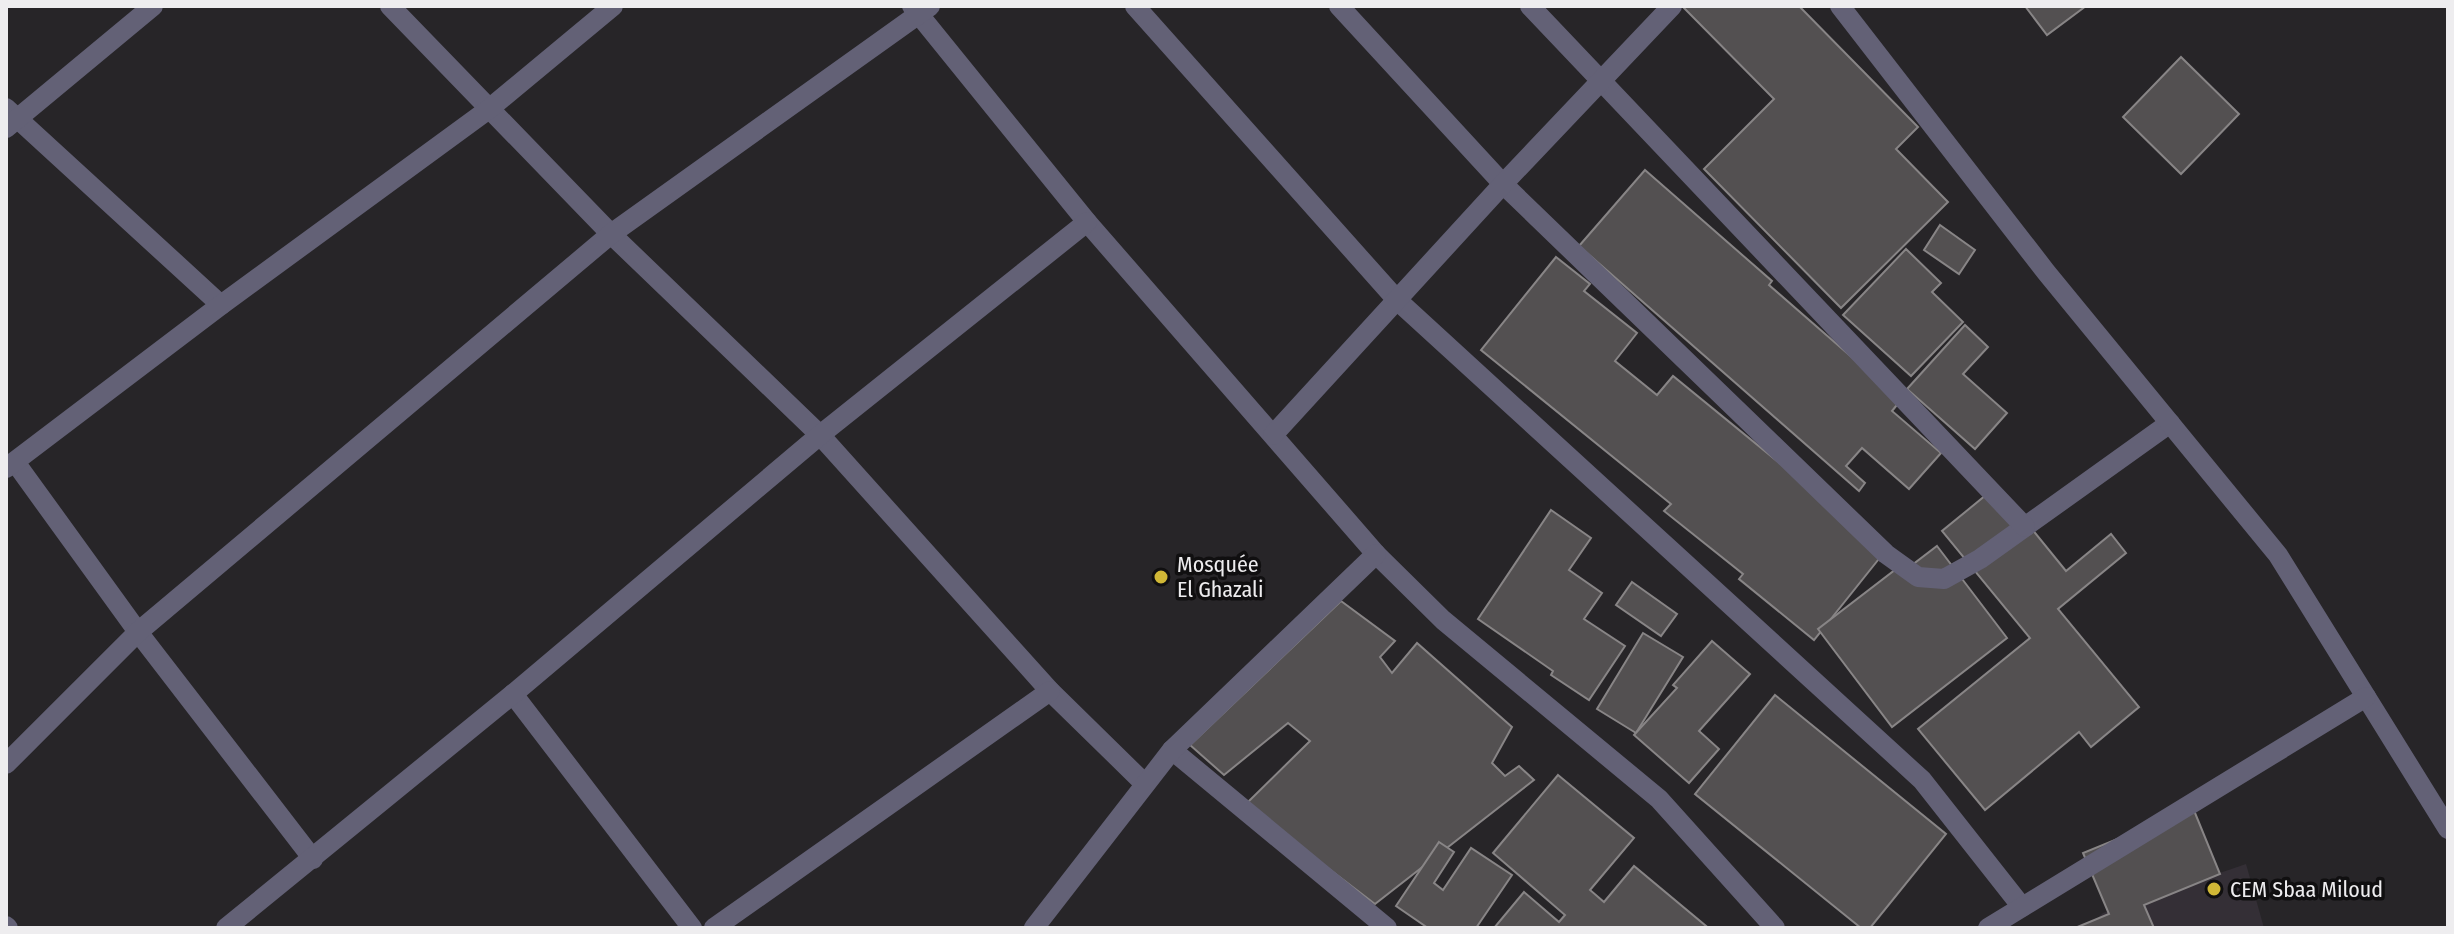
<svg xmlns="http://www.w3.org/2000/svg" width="2454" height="934" viewBox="0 0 2454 934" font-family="'Fira Sans Condensed',sans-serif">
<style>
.built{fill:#342f36}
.building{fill:#535051;stroke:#888586;stroke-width:2}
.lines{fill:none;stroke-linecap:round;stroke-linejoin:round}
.minor{stroke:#636176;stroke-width:20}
.poi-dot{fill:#d0b736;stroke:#100f10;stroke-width:3}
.labels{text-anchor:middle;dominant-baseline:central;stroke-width:7;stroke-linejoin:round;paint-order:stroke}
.poi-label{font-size:22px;fill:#eeedef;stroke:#100f10;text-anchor:start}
</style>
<rect width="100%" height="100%" fill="#272528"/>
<path class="built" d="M 2246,864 L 2264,928 L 2087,928 L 2103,913 Z"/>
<g class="building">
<path d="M 1682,6 L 1799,6 L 1918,127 L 1896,149 L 1948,202 L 1841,308 L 1704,169 L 1774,99 Z"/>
<path d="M 2025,6 L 2086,6 L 2047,35 Z"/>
<path d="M 2181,57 L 2239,114 L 2181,174 L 2123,117 Z"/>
<path d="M 1645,170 L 1772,281 L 1769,285 L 1901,400 L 1892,411 L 1941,453 L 1909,489 L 1862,448 L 1846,466 L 1865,483 L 1859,491 L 1579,246 Z"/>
<path d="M 1940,225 L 1975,250 L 1959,274 L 1924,250 Z"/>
<path d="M 1906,249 L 1941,283 L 1932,292 L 1963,322 L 1911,376 L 1843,315 Z"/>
<path d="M 1556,257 L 1590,284 L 1584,291 L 1637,333 L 1615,361 L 1657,395 L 1673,376 L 1886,550 L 1814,640 L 1739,579 L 1743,574 L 1664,511 L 1671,504 L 1481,350 Z"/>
<path d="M 1965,325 L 1988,347 L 1963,374 L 2007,413 L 1975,449 L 1907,389 Z"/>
<path d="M 1997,486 L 2066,571 L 2111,534 L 2126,553 L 2058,609 L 2139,707 L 2091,747 L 2079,732 L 1985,810 L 1918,729 L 2030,638 L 1942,531 Z"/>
<path d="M 1551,510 L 1591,538 L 1569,570 L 1602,593 L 1584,619 L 1625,646 L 1589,700 L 1551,675 L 1553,671 L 1478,619 Z"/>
<path d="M 1937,546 L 2007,638 L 1892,727 L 1818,629 L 1904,563 L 1908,568 Z"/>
<path d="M 1632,582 L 1677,614 L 1661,636 L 1616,605 Z"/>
<path d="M 1341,601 L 1395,641 L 1380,657 L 1392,673 L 1417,643 L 1512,727 L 1492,763 L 1505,776 L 1519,766 L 1534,780 L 1375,904 L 1245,805 L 1310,741 L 1288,723 L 1224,775 L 1190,745 Z"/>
<path d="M 1643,633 L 1683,657 L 1636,733 L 1597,709 Z"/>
<path d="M 1712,641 L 1750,674 L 1699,731 L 1719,749 L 1689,783 L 1634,735 L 1677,688 L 1673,685 Z"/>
<path d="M 1775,695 L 1946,834 L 1870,928 L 1861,928 L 1695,794 Z"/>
<path d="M 1558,775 L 1634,838 L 1590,890 L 1604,902 L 1634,866 L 1706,926 L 1703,928 L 1494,928 L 1524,892 L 1559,922 L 1565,915 L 1493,853 Z"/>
<path d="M 2193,808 L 2220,874 L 2144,905 L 2154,928 L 2075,928 L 2109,914 L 2083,853 Z"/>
<path d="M 1439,842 L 1454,852 L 1434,883 L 1443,890 L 1471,848 L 1512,875 L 1476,928 L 1428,928 L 1396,906 Z"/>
</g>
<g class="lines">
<g class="minor">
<path d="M 390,6 L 611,234 L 820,435 L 1050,691 L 1145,784"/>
<path d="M 912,6 L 1087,222 L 1376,554 L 1443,620 L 1659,799 L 1775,928"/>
<path d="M 1135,6 L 1397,300 L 1922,780 L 2022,907"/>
<path d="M 1339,6 L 1503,184 L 1886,554 L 1918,577 L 1944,579 L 1980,559 L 2170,423"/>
<path d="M 1530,6 L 2025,527"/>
<path d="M 1840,6 L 2046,272 L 2278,555 L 2448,829"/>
<path d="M 6,108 L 221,305"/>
<path d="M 6,128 L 153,6"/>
<path d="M 1273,435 L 1503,184 L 1672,6"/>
<path d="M 15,462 L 138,632 L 313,859"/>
<path d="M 6,468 L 221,305 L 489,109 L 613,6"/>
<path d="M 513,694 L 692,928"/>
<path d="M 1172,750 L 1387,928"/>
<path d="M 6,764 L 138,632 L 611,234 L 930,6"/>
<path d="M 6,926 L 8,928"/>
<path d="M 226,928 L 513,694 L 820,435 L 1087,222"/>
<path d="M 714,928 L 1050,691"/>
<path d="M 1034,928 L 1172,750 L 1376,554"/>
<path d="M 1988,928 L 2366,697"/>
</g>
</g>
<g class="poi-dot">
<circle cx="1161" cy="577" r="8"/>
<circle cx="2214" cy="889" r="8"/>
</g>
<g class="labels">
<g class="poi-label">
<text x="1177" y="564">Mosquée<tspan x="1177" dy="25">El Ghazali</tspan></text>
<text x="2230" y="889">CEM Sbaa Miloud</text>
</g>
</g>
<rect width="2454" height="934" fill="none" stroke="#eeedef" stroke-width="16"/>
</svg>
